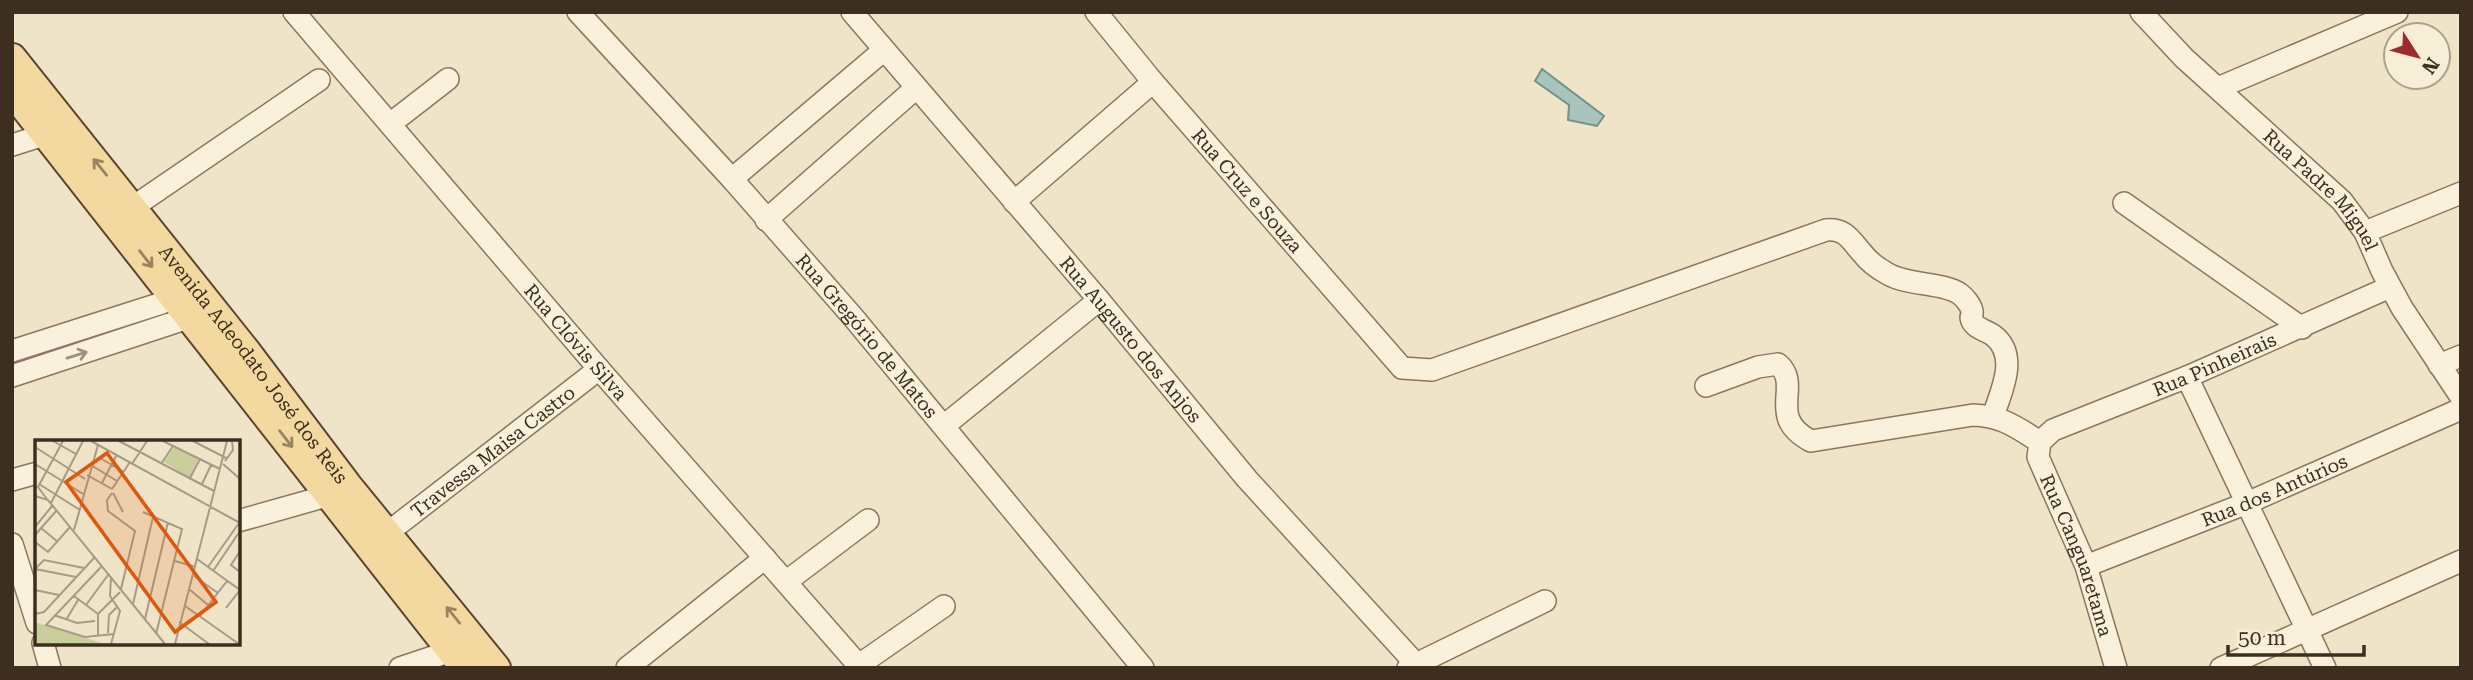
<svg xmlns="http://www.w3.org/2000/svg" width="2473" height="680" viewBox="0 0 2473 680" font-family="'Roboto Serif',serif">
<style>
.water{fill:#a9c4bc;stroke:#6f938a;stroke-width:2}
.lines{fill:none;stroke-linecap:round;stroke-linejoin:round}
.minor-casing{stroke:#8d765c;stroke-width:24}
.major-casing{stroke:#5b4430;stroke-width:32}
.minor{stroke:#faf1dc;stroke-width:21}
.major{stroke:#f3d9a0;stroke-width:28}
.oneway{stroke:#988460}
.oneway2{stroke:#9c907e}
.labels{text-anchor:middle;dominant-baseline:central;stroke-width:6;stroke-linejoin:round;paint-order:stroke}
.street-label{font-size:19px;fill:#3d2e20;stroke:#f7eed8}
.inset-road{fill:none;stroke:#a89b85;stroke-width:2}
.view{fill:#df570d;fill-opacity:0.15;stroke:#df570d;stroke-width:3.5}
.inset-edge{fill:none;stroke:#3d2e20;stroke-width:3.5}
</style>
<rect width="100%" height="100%" fill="#f0e4c8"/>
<path class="water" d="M 1542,69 L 1604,116 L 1597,126 L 1568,120 L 1569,105 L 1535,81 Z"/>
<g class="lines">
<defs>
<g id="minor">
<path id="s1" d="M 294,12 L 599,369 L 861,668"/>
<path id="s2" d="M 578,12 L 732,179 L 853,317 L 1143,668"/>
<path id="s3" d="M 852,12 L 1099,300 L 1247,479 L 1415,663"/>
<path id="s4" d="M 1096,12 L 1153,82 L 1402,368 L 1432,370 L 1826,230 C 1846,228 1851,241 1863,254 C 1869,262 1879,269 1888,274 C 1909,286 1943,282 1960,294 C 1964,297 1971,305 1972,311 C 1973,319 1969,314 1972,321 C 1976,329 1988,331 1994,336 C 2019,356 2001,392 1993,416"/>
<path id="s5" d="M 2141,12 L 2184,58 L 2342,201 L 2365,232 L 2382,271 L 2402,308 L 2461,397"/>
<path d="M 2218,88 L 2397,12"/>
<path d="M 390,124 L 448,79"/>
<path d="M 12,145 L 47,134 L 56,129"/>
<path d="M 732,179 L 884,50"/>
<path d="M 1014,202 L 1153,82"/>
<path d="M 2124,203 L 2302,328"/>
<path d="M 120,216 L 319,80"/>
<path d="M 766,220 L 916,88"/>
<path d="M 2365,232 L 2461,193"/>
<path d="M 12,351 L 187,295"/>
<path d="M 2439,365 L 2461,356"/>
<path d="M 12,376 L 203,313"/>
<path d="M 2187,377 L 2325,668"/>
<path d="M 1706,386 L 1758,367 L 1778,364 C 1803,386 1765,417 1811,441 L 1973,415 C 2002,416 2016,427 2040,442"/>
<path d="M 945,425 L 1099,300"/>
<path id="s6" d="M 2040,442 L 2053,430 L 2187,377 L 2390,287"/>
<path id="s7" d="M 2040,442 L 2038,457 L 2086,566 L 2116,668"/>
<path d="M 12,480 L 37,473"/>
<path d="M 238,521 L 330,495 L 339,490"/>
<path id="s8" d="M 386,534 L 599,369"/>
<path d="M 12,544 L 37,623"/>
<path id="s9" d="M 2086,566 L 2247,503 L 2461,409"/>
<path d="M 787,581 L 868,520"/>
<path d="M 43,643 L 50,668"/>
<path d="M 859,665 L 944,606"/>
<path d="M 400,668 L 451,651"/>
<path d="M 627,668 L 765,558"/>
<path d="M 1408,668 L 1545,601"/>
<path d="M 2221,668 L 2461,561"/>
</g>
<g id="major">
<path id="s10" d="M 12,58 L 245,350 L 347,485 L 496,668"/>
<path d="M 12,91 L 465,668"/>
</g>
</defs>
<use href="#minor" class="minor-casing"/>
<use href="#major" class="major-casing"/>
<use href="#minor" class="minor"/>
<use href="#major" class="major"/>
</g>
<defs><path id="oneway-shaft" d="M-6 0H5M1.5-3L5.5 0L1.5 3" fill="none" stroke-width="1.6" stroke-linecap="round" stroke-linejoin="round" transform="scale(1.75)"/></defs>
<g class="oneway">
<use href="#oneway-shaft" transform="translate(100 167) rotate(-129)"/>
<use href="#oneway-shaft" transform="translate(146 259) rotate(52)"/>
<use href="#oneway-shaft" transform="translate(286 439) rotate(52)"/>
<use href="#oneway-shaft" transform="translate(453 615) rotate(-129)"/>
</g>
<use class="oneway2" href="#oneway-shaft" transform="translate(77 355) rotate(-17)"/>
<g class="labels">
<g class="street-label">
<text stroke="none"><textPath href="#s4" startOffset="234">Rua Cruz e Souza</textPath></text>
<text stroke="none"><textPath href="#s5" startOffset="254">Rua Padre Miguel</textPath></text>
<text stroke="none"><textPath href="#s2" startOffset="434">Rua Gregório de Matos</textPath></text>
<text stroke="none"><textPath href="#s3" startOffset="430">Rua Augusto dos Anjos</textPath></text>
<text stroke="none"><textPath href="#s1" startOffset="434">Rua Clóvis Silva</textPath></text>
<text stroke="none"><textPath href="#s10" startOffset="390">Avenida Adeodato José dos Reis</textPath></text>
<text stroke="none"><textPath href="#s6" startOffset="192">Rua Pinheirais</textPath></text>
<text stroke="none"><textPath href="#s8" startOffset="135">Travessa Maisa Castro</textPath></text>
<text stroke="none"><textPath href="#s9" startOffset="203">Rua dos Antúrios</textPath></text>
<text stroke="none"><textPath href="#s7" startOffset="121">Rua Canguaretama</textPath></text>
</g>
</g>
<g transform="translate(35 440)">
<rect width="205" height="205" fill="#f0e4c8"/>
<path d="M 139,7 L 163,19 L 155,38 L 129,22 ZM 0,182 L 70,204 L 0,204 Z" fill="#c9cf9b"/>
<path class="inset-road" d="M 18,1 L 41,14M 56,1 L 205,83M 84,1 L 179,51M 128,1 L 185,29M 158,1 L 191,18M 0,7 L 50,39M 65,18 L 89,32M 190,21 L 198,10 L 197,1M 0,24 L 48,54M 97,24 L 112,1M 126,24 L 138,6M 188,24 L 205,39M 56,25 L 82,41M 52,35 L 77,49M 155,38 L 165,19M 67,43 L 81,16M 4,44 L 45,70M 167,44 L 176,25M 77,49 L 95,22M 77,53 L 72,60 L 73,71 L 100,91 L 86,149M 78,53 L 88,72M 0,56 L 13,60 L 130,204M 12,59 L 3,47 L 28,1M 16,63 L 48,1M 108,72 L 147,89 L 121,194M 0,87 L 17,66M 6,88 L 23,102M 39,90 L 63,5M 0,95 L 22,70M 0,102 L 13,112 L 35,87M 205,111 L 196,125 L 205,132M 162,119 L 205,150 L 191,168M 140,121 L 161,127M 66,127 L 11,185 L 50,197 L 79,194M 173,127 L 204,83M 0,129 L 9,120 L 49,128M 0,129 L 41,137M 178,131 L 205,91M 159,136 L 183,153M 76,138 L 75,156 L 85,171 L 76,204M 154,149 L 173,165M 0,150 L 24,155M 39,156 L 63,174M 98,164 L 118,77M 51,165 L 73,135M 150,166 L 204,204M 0,174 L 9,172 L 59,118M 19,175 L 42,183 L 60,181M 165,176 L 192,141M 110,179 L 133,82M 31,180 L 43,160M 144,182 L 174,204M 73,193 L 74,175 L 83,166M 63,195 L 63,174 L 85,152M 140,204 L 192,1"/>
<path class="view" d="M 72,13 L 181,162 L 140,192 L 31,42 Z"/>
<rect width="205" height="205" class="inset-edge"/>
</g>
<rect width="2473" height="680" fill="none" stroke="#3d2e20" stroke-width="28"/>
<g transform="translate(2417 56) rotate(126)"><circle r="33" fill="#f7eed8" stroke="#ada18e" stroke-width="2"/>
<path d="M0-5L12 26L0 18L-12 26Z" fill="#9e2a2b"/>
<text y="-10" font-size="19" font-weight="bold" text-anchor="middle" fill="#3d2e20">N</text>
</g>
<path d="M2228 645v10h136v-10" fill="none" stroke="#3d2e20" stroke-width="3.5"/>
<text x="2238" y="645" font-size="21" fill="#3d2e20" stroke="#f7eed8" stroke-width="5" paint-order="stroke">50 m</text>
</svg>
